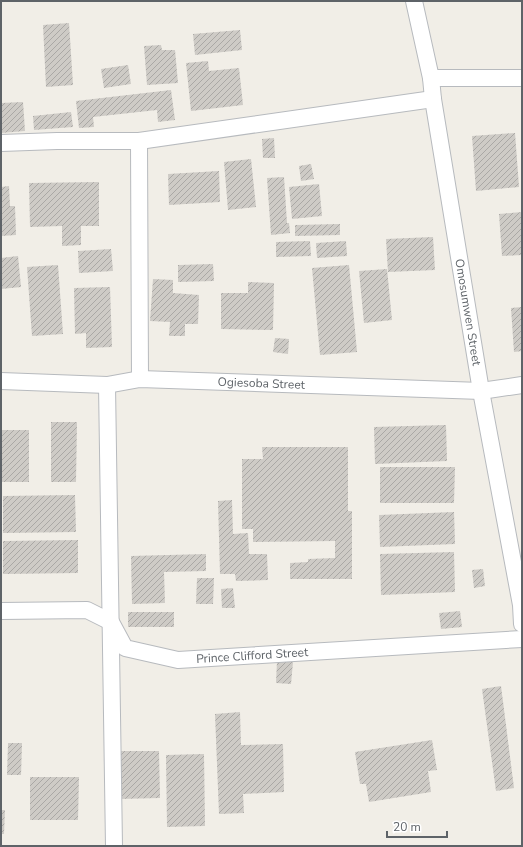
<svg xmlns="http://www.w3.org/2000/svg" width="523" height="847" viewBox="0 0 523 847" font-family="'Nunito Sans',sans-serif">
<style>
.building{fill:url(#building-hatch)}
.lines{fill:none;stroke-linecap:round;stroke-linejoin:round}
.street-casing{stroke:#b7babe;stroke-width:18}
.street{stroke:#fff;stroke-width:16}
.labels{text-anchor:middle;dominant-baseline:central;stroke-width:3;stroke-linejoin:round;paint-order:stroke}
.street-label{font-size:12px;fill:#5e6368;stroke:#fff}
</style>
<defs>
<pattern id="building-hatch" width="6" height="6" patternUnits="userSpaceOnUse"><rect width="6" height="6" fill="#cecbc6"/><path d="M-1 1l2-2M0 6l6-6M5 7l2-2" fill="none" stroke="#aaa8a5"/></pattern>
</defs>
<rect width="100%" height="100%" fill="#f1eee7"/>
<g class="building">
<path d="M 69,23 L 73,85 L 46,87 L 43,25 Z"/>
<path d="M 240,30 L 242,50 L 195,55 L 193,34 Z"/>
<path d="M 161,45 L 162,50 L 175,50 L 178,83 L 147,85 L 144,46 Z"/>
<path d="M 208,61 L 209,71 L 239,68 L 243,105 L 191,111 L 186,63 Z"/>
<path d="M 128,65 L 131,84 L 104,88 L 101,69 Z"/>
<path d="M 171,90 L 175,120 L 158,122 L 157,110 L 93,117 L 94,127 L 79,128 L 76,101 Z"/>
<path d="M 23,102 L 25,131 L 1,133 L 1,103 Z"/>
<path d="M 71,112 L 73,127 L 34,130 L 33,116 Z"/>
<path d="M 515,133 L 519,187 L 476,191 L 472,136 Z"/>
<path d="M 274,138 L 275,158 L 263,158 L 262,139 Z"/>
<path d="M 251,159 L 256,207 L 228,210 L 224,162 Z"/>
<path d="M 311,164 L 314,179 L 301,181 L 299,166 Z"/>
<path d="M 219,171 L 220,202 L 169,205 L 168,174 Z"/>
<path d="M 284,177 L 287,223 L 289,223 L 290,233 L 271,235 L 267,178 Z"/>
<path d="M 99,182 L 99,226 L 81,226 L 81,245 L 62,246 L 62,226 L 30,227 L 29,183 Z"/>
<path d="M 319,184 L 322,216 L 292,219 L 289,187 Z"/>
<path d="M 9,186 L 10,206 L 15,206 L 16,235 L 1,236 L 1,187 Z"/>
<path d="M 522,212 L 522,255 L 502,256 L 499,214 Z"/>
<path d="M 340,224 L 340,235 L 295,236 L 295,225 Z"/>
<path d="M 433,237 L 435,270 L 388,272 L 386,239 Z"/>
<path d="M 310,241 L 311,256 L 276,257 L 276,242 Z"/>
<path d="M 346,241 L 347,256 L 317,258 L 316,243 Z"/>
<path d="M 111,249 L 113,271 L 79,273 L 78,251 Z"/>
<path d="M 18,256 L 21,287 L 1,289 L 1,258 Z"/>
<path d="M 213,264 L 214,281 L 178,282 L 178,265 Z"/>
<path d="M 58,265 L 63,334 L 32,336 L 27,267 Z"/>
<path d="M 349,265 L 357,352 L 320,355 L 312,268 Z"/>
<path d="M 387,269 L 392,320 L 364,323 L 359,271 Z"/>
<path d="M 153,279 L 173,280 L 173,293 L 199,295 L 198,324 L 185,324 L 185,336 L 169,336 L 170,322 L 150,321 Z"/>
<path d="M 248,282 L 274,283 L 273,330 L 221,329 L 221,293 L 248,293 Z"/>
<path d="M 110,287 L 112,347 L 86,348 L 86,333 L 75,334 L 74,288 Z"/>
<path d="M 522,307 L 522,351 L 514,352 L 511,308 Z"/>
<path d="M 275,338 L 289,339 L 288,354 L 273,352 Z"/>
<path d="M 51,422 L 77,422 L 76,482 L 51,482 Z"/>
<path d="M 446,425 L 447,461 L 375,464 L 374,427 Z"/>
<rect x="1" y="430" width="28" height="52"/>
<path d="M 262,447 L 348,447 L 348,511 L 352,511 L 352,579 L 290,579 L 290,563 L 308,562 L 308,559 L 335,558 L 335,541 L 253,542 L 253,529 L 242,529 L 242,459 L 263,459 Z"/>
<path d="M 380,467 L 455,467 L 454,503 L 380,503 Z"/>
<path d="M 75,495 L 76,532 L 3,533 L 3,496 Z"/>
<path d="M 232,500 L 233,534 L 248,533 L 249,554 L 267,554 L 268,580 L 236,581 L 235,574 L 220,574 L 218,501 Z"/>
<path d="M 454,512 L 455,544 L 380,547 L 379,515 Z"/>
<path d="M 78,540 L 78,573 L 3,574 L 3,541 Z"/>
<path d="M 454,552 L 455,592 L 381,595 L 380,554 Z"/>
<path d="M 206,554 L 206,571 L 164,572 L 165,603 L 132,604 L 131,556 Z"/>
<path d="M 483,569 L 485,586 L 474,588 L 472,570 Z"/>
<path d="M 197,578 L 214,578 L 213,604 L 196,604 Z"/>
<path d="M 233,588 L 235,608 L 222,608 L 221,589 Z"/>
<path d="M 460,611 L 462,627 L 441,629 L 439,613 Z"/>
<rect x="128" y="612" width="46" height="15"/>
<path d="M 277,661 L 293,662 L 291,684 L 276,683 Z"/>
<path d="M 501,686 L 514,788 L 496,791 L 482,689 Z"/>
<path d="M 240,712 L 241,745 L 283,744 L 284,792 L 243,794 L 244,813 L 219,814 L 215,714 Z"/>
<path d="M 432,740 L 437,770 L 428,771 L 431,792 L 369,802 L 366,784 L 360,784 L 355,752 Z"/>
<path d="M 8,743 L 22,743 L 21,775 L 7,775 Z"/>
<path d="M 120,751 L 159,751 L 160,798 L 120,799 Z"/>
<path d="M 204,754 L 205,826 L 167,827 L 166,755 Z"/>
<path d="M 30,777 L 79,777 L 78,820 L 30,820 Z"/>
<path d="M 1,810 L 5,810 L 4,834 L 1,834 Z"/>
</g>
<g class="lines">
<defs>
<g id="street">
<path id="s1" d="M 414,1 L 431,78 L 433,99 L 481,391 L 521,605 L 522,624"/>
<path d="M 431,78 L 522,78"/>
<path d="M 139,141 L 140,379"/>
<path d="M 1,143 L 57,141 L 139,141 L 433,99"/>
<path id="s2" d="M 1,381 L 107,385 L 140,379 L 481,391 L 522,385"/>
<path d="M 107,385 L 114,846"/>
<path id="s3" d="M 1,611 L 87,610 L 111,622 L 125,648 L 178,660 L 522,639"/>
</g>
</defs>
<use href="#street" class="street-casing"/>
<use href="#street" class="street"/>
</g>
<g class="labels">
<g class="street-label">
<text stroke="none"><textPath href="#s1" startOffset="316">Omosumwen Street</textPath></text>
<text stroke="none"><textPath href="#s2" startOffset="261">Ogiesoba Street</textPath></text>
<text stroke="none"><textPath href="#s3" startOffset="271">Prince Clifford Street</textPath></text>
</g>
</g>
<rect width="523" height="847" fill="none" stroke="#5e6368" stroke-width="4"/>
<path d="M387 831v6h60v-6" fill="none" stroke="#5e6368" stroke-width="2"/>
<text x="393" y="831" font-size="12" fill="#5e6368" stroke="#ffffff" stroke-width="3" paint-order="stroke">20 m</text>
</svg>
